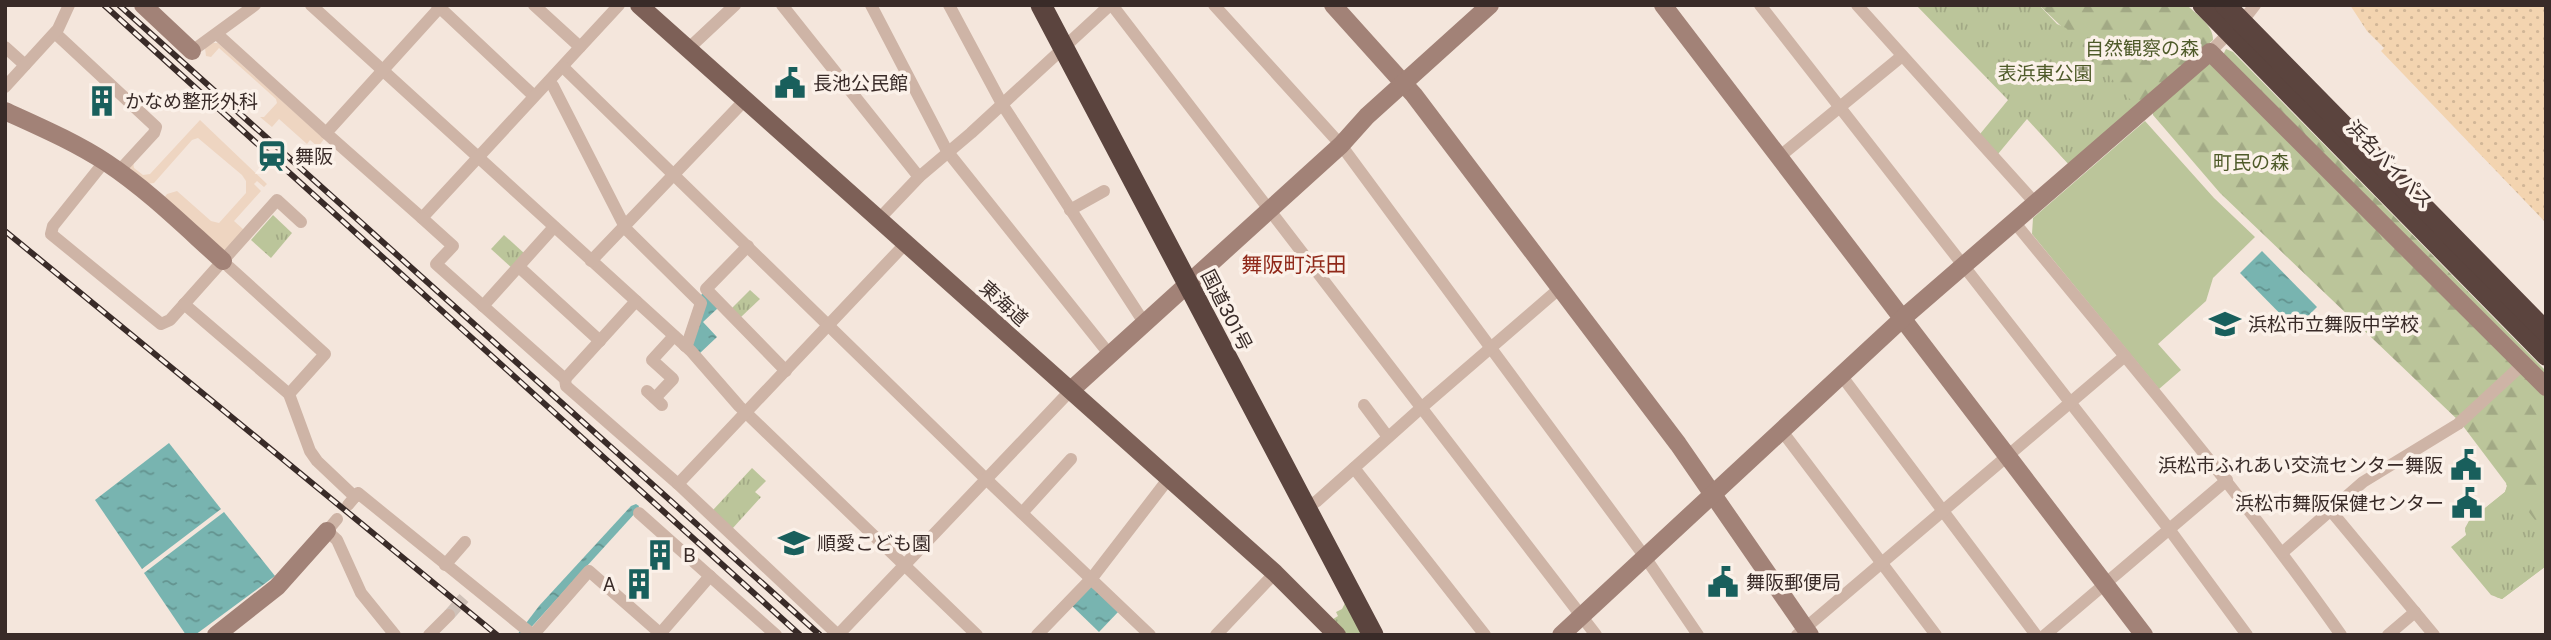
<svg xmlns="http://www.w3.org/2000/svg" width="2551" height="640" viewBox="0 0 2551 640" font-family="'Public Sans','Noto Sans JP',sans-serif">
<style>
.grass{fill:#bbc59a}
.forest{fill:url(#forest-firs)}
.sand{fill:url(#sand-dots)}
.park{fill:url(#park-tufts)}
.plaza{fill:#eed5c1}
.water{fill:url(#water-ripples)}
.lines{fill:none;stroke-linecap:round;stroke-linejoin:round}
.street-tunnel{stroke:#cfc1b8;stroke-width:12;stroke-dasharray:12 6;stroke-linecap:butt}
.street{stroke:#ceb4a6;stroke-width:12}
.secondary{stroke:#a28277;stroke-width:18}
.primary{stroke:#7d6057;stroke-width:18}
.highway{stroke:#5b443e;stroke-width:21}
.rail-casing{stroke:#392b28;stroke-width:6}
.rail{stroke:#fbf1e9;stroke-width:3.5;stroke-dasharray:10;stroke-linecap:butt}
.labels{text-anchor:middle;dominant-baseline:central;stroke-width:7;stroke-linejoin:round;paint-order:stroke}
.park-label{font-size:19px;fill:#4e5a29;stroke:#fbf1e9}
.poi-label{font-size:19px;fill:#392b28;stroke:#fbf1e9;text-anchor:start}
.street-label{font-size:19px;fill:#392b28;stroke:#fbf1e9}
.neighbourhood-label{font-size:21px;fill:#902819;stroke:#fbf1e9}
</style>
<defs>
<pattern id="forest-firs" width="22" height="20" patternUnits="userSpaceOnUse" patternTransform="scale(1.75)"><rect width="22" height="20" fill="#bbc59a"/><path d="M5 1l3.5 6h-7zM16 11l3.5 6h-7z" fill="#a2a985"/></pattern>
<pattern id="sand-dots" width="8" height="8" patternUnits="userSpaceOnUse" patternTransform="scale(1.75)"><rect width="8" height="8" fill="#f3d4b0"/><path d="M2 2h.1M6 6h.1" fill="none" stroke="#d1b697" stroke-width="1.8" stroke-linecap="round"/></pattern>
<pattern id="park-tufts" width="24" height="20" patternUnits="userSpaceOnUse" patternTransform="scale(1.75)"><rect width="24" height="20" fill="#bbc59a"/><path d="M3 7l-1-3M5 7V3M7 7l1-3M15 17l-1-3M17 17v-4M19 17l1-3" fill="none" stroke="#a2a985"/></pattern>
<pattern id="water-ripples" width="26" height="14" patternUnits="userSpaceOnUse" patternTransform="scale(1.75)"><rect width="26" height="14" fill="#78b4b0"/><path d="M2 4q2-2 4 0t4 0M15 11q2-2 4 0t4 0" fill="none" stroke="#63938f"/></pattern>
</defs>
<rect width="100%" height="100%" fill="#f4e6dc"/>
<path class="grass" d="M 2145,121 L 2214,198 L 2255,237 L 2213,278 L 2206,301 L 2158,344 L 2181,370 L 2159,389 L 2032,234 L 2033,218 Z"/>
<g class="forest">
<path d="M 2039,5 L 2187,5 C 2197,15 2214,26 2213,40 L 2077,161 L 2064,159 L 2033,124 L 2061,26 Z"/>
<path d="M 2226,49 L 2233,52 L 2546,371 L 2546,379 L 2223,55 Z"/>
<path d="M 2207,63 L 2213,64 L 2546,394 L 2546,566 L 2502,599 L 2496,597 L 2465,531 L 2469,521 L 2505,492 L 2507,486 L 2506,483 L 2460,422 L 2220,193 L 2153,115 L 2153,110 Z"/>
</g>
<path class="sand" d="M 2350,5 L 2546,5 L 2546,223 L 2381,51 L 2384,48 L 2367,31 Z"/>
<g class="park">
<path d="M 1916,5 L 2039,5 L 2057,24 L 2066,28 L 2138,108 L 2071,167 L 2027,119 L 1998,154 L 1980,134 L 2008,100 Z"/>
<path d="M 273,215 L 292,233 L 271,258 L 251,240 Z"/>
<path d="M 504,235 L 525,254 L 512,268 L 491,249 Z"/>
<path d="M 750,290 L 760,299 L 741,317 L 732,308 Z"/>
<path d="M 752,468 L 766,481 L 755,492 L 761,497 L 732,529 L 713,510 Z"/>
<path d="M 2506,483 L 2546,534 L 2546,566 L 2502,599 L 2491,595 L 2451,547 L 2466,535 L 2465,528 L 2469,521 L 2505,492 L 2507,486 Z"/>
<path d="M 1345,603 L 1364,635 L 1344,635 L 1330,621 L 1338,616 L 1336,612 L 1342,609 Z"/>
</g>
<g class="plaza">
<path d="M 213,43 L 218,43 L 324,139 L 318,147 L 310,140 L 307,144 L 279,119 L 272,127 L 260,117 L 264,117 L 277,103 L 276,99 L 219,48 L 211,57 L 206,56 L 205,48 Z"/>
<path d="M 200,120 L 267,184 L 264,187 L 257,181 L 254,184 L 261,191 L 234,221 L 244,230 L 224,252 L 164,198 L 167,194 L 177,191 L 211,221 L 219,223 L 246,193 L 246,181 L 242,175 L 198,138 L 192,140 L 154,183 L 147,184 L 131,173 L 129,167 L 133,161 L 134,168 L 143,175 L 150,174 Z"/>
</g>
<g class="water">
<path d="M 2262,251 L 2317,307 L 2295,329 L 2240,273 Z"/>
<path d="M 704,292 L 719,307 L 703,322 L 717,337 L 699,354 L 691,346 L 699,297 Z"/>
<path d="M 169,443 L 221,509 L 142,569 L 95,500 Z"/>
<path d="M 636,504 L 639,506 L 637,511 L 526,633 L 517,635 L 539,606 L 631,506 Z"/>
<path d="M 224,512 L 275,576 L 195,635 L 186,635 L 144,573 Z"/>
<path d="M 1089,585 L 1119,611 L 1099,632 L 1070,604 Z"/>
</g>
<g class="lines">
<path class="street-tunnel" d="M 449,615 L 464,598"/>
<g class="street">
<path d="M 311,5 L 691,351 L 739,406 L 977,635"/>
<path d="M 437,5 L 534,96"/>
<path d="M 442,5 L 326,133 L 422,218 L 619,5"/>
<path d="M 534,5 L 580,47"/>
<path d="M 782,5 L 919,177"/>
<path d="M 871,5 L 947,151 L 1110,355"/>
<path d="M 949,5 L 1002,104 L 1145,324"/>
<path d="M 1112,5 L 1596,635"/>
<path d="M 1214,5 L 1341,145 L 1645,557 L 1698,635"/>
<path d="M 1760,5 L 2169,529 L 2247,635"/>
<path d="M 1857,5 L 2036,204"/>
<path d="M 2248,14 L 2255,5"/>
<path d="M 55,33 L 156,127 L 154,133 L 119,171"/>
<path d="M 217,34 L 326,133"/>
<path d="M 5,47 L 25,65"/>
<path d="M 688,49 L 735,5"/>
<path d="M 192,51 L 255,5"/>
<path d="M 2210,52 L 2222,40"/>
<path d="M 563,67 L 986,479 L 1150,635"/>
<path d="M 549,82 L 553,86 L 626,229 L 701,303 L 688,342 L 685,346"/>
<path d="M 5,87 L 58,29 L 69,5"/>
<path d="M 1779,157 L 1902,56"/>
<path d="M 105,161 L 53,226 L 51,234 L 161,324 L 170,320 L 277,200 L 301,222"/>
<path d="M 1070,210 L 1104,191"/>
<path d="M 422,218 L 453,246 L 436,264 L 565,379 L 566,386 L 678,484 L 838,635"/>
<path d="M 879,219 L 919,177 L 971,133 L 1110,5"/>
<path d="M 2015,223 C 2126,358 2240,491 2341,635"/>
<path d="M 748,246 L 706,289 L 786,371"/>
<path d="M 591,261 L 745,100"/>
<path d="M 229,267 L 325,354 L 289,394"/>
<path d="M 519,267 L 600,341"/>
<path d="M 184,304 L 289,394 L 310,451 L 317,461 L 355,497"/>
<path d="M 483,306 L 554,227"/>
<path d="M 1841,375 L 2036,635"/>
<path d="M 565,379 L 636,301"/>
<path d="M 647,391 L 662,405"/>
<path d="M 655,398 L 673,379 L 652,360 L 674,336"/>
<path d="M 1364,405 L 1388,437"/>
<path d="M 1782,431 L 1936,635"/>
<path d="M 1354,468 L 1485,635"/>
<path d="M 678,484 L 906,243"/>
<path d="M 348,505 L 358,493 L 533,635"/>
<path d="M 1305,508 L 1317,501 L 1421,408 L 1560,288"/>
<path d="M 2331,511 L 2434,635"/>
<path d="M 639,513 L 776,635"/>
<path d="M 1022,513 L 1071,459"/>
<path d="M 337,519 L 327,531 L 337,540 L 361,593 L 395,635"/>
<path d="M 2283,552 L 2363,482 L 2458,424 L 2523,364"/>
<path d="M 445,565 L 465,542"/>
<path d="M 429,635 L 449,615"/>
<path d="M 533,635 L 589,571 L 662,635"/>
<path d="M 659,635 L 710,576"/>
<path d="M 838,635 L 1071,390"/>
<path d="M 1037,635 L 1092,578 L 1169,478"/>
<path d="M 1216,635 L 1275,573"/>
<path d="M 1797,635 L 2125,356"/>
<path d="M 2045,635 L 2227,480"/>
<path d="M 2388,635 L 2415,612"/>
</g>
<g class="secondary">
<path d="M 143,5 L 192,51"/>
<path d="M 1333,5 L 1414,95 L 1678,444 L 1810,635"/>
<path d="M 1663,5 L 2144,635"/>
<path d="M 5,111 C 40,127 75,142 107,163 C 149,191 185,227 223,261"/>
<path d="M 1071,390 L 1341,145 L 1367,116 L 1490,5"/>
<path d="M 216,635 L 277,587 L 327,531"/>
<path d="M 1561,635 L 1903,318 L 2210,52 L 2546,387"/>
</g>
<path class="primary" d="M 639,5 L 1275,573 L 1337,635"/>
<g class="highway">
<path d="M 1041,5 L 1373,635"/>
<path d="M 2203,5 L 2546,355"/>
<path d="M 2225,5 L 2546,332"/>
</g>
<defs>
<g id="rail">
<path d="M 104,5 L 800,635"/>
<path d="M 119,5 L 820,635"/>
<path d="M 5,231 L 497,635"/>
</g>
</defs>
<use href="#rail" class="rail-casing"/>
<use href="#rail" class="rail"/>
</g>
<defs>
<symbol id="civic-bare" viewBox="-9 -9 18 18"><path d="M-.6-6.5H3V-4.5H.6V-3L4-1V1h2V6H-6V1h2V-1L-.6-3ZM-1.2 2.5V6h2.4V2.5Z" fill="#195f5c" stroke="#fbf1e9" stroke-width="2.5" paint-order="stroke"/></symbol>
<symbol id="building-bare" viewBox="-9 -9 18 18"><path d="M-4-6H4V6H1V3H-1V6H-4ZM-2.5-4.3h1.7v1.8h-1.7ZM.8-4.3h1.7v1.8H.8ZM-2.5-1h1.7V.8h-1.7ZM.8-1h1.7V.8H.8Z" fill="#195f5c" stroke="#fbf1e9" stroke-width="2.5" paint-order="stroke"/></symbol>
<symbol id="station-bare" viewBox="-9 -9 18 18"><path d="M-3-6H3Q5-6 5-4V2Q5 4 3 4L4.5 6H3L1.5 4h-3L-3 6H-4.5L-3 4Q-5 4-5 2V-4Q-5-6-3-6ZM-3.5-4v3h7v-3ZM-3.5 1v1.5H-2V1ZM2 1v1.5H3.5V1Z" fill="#195f5c" stroke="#fbf1e9" stroke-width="2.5" paint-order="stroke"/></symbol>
<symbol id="school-bare" viewBox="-9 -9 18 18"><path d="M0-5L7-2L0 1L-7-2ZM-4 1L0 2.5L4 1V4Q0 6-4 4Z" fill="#195f5c" stroke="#fbf1e9" stroke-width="2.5" paint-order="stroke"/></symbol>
</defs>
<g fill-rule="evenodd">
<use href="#civic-bare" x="768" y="61" width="44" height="44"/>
<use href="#building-bare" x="80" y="79" width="44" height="44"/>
<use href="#station-bare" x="250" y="134" width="44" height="44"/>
<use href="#school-bare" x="2203" y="302" width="44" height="44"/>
<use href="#civic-bare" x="2444" y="443" width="44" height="44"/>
<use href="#civic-bare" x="2445" y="481" width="44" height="44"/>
<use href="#school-bare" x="772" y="521" width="44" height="44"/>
<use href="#building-bare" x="638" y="533" width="44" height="44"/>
<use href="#civic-bare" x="1701" y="560" width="44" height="44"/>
<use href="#building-bare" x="617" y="562" width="44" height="44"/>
</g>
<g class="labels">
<g class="park-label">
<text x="2142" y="48">自然観察の森</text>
<text x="2045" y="73">表浜東公園</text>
<text x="2251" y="162">町民の森</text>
</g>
<g class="poi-label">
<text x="813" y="83">長池公民館</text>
<text x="125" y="101">かなめ整形外科</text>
<text x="295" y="156">舞阪</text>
<text x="2248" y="324">浜松市立舞阪中学校</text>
<text x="2443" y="465" text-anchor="end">浜松市ふれあい交流センター舞阪</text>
<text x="2444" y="503" text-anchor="end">浜松市舞阪保健センター</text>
<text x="817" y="543">順愛こども園</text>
<text x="683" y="555">B</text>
<text x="1746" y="582">舞阪郵便局</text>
<text x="616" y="584" text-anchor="end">A</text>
</g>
<g class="street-label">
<text transform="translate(2390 164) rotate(46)">浜名バイパス</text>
<text transform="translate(1004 303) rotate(42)">東海道</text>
<text transform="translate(1227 310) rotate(63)">国道301号</text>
</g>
<g class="neighbourhood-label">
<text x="1294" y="264">舞阪町浜田</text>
</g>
</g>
<rect width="2551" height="640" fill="none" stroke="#392b28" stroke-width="14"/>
</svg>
